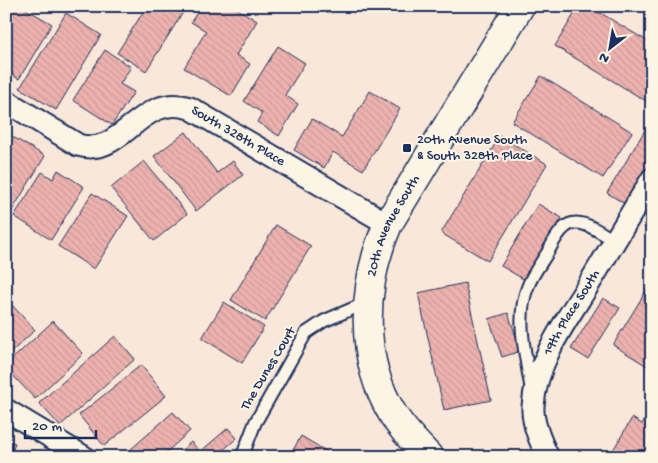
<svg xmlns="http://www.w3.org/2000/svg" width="658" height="463" viewBox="0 0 658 463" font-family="'Gochi Hand',sans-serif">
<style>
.building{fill:url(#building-back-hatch);stroke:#1b2f5e}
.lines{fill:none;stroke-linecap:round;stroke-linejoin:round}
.service-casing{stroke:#1b2f5e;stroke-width:15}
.minor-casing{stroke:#1b2f5e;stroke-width:25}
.tertiary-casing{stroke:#1b2f5e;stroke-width:31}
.service{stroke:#fcf5e5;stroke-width:11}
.minor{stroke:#fcf5e5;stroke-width:21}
.tertiary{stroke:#fcf5e5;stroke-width:28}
.poi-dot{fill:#1b2f5e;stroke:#fcf5e5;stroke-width:2}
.labels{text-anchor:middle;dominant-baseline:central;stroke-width:4;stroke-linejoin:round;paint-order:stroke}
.street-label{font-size:14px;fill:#1b2f5e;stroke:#fcf5e5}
.poi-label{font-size:14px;fill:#1b2f5e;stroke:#fcf5e5;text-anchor:start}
</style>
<defs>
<pattern id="building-back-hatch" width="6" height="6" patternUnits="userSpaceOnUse" patternTransform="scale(1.25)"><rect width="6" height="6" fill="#eeb2ae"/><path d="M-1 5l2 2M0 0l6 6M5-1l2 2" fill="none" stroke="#cc9998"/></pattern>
</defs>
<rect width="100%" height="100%" fill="#f9e8da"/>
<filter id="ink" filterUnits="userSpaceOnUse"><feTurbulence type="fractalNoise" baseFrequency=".02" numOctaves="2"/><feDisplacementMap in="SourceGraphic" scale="10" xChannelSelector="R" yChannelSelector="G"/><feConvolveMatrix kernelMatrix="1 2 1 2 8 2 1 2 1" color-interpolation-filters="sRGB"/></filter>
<g filter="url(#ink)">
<g class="building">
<path d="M 11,6 L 21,6 L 52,24 L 19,79 L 6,71 L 6,14 Z"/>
<path d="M 147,6 L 187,6 L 146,71 L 117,53 Z"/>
<path d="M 201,6 L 233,6 L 257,21 L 236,55 L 250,64 L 231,96 L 184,68 L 206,31 L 191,22 Z"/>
<path d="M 579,6 L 589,6 L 652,44 L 651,104 L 555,46 Z"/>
<path d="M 66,13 L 101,35 L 56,110 L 20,88 Z"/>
<path d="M 278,46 L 305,63 L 285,95 L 298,104 L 279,136 L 257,122 L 262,113 L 244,101 Z"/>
<path d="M 105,50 L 131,67 L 120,84 L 134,92 L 112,125 L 73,100 Z"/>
<path d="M 541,76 L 632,132 L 603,178 L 512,122 Z"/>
<path d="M 370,91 L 400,109 L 363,170 L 333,152 L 324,168 L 294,150 L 312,119 L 342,137 Z"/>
<path d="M 645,130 L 652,133 L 652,171 L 630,207 L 607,193 Z"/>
<path d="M 186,132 L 217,173 L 233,161 L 243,175 L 196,211 L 154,156 Z"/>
<path d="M 6,133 L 45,156 L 10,214 L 6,212 Z"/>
<path d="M 500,136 L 547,164 L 488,261 L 441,233 Z"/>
<path d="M 144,161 L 187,214 L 154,241 L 111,188 Z"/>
<path d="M 58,170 L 84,187 L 51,240 L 14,216 L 42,172 L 53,179 Z"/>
<path d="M 92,193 L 128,216 L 94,269 L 58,246 Z"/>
<path d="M 538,204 L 562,218 L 525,280 L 501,266 Z"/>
<path d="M 652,215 L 652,232 L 644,227 Z"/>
<path d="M 276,225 L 311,246 L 265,321 L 231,300 Z"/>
<path d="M 652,281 L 652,369 L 613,345 Z"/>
<path d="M 465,283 L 491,400 L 444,410 L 418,293 Z"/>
<path d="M 603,298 L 620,308 L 588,359 L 571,349 Z"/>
<path d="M 9,302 L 35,330 L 6,357 L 6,305 Z"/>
<path d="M 224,302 L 264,327 L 242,363 L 202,338 Z"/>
<path d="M 508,313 L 521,351 L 502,357 L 489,319 Z"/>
<path d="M 53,321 L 83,354 L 35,399 L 6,368 L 6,365 Z"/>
<path d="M 115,336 L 135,359 L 60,426 L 39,403 Z"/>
<path d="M 141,365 L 166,396 L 104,446 L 79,415 Z"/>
<path d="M 652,408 L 652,457 L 609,457 L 632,418 L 642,424 Z"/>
<path d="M 173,412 L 190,431 L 161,457 L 136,457 L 130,450 Z"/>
<path d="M 228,428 L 237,438 L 215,457 L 174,457 L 191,442 L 200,452 Z"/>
<path d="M 301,436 L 336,457 L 301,457 L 292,452 Z"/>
<path d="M 6,440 L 15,443 L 10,457 L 6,457 Z"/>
</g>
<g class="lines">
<defs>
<g id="service">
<path d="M 531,388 C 526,356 515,318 528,286 C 533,273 542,262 549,250 C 553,243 557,234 564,228 C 578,214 601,233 615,241"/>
<path d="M 242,457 L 255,423 L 306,333 L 324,321 L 368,302"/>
</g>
<g id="minor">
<path id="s1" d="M 6,101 L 78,145 C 123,159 139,92 190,108 L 388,224"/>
<path d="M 6,410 L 84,457"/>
<path id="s2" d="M 548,457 C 540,441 532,423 533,406 C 536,361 566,321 589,284 C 610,249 631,214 652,179"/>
</g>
<g id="tertiary">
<path id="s3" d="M 429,457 C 417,444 404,432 394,416 C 358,359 362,284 388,224 L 520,6"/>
</g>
</defs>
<use href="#service" class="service-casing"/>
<use href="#minor" class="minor-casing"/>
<use href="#tertiary" class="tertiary-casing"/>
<use href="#service" class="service"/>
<use href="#minor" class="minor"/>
<use href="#tertiary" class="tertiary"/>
</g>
</g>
<rect class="poi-dot" x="402" y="143" width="10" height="10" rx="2.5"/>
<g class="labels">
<g class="street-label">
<text stroke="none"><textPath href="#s1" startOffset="264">South 328th Place</textPath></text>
<text stroke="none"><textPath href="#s3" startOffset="254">20th Avenue South</textPath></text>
<text stroke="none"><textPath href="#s2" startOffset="156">19th Place South</textPath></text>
<text transform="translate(269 369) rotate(-59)">The Dunes Court</text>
</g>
<g class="poi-label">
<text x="417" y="140">20th Avenue South<tspan x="417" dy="16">&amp; South 328th Place</tspan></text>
</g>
</g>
<rect width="658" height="463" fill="none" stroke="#fcf5e5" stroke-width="25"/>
<rect x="12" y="12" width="633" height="438" fill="none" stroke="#1b2f5e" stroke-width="2" filter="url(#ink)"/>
<g transform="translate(610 48) rotate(211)" stroke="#fcf5e5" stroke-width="4" paint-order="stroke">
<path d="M0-4L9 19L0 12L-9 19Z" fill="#1b2f5e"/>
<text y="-8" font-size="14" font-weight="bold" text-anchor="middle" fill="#1b2f5e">N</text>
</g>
<path d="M25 430v8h71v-8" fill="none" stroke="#1b2f5e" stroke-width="2.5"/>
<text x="32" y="430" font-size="15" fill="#1b2f5e" stroke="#fcf5e5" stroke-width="4" paint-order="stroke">20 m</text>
</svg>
